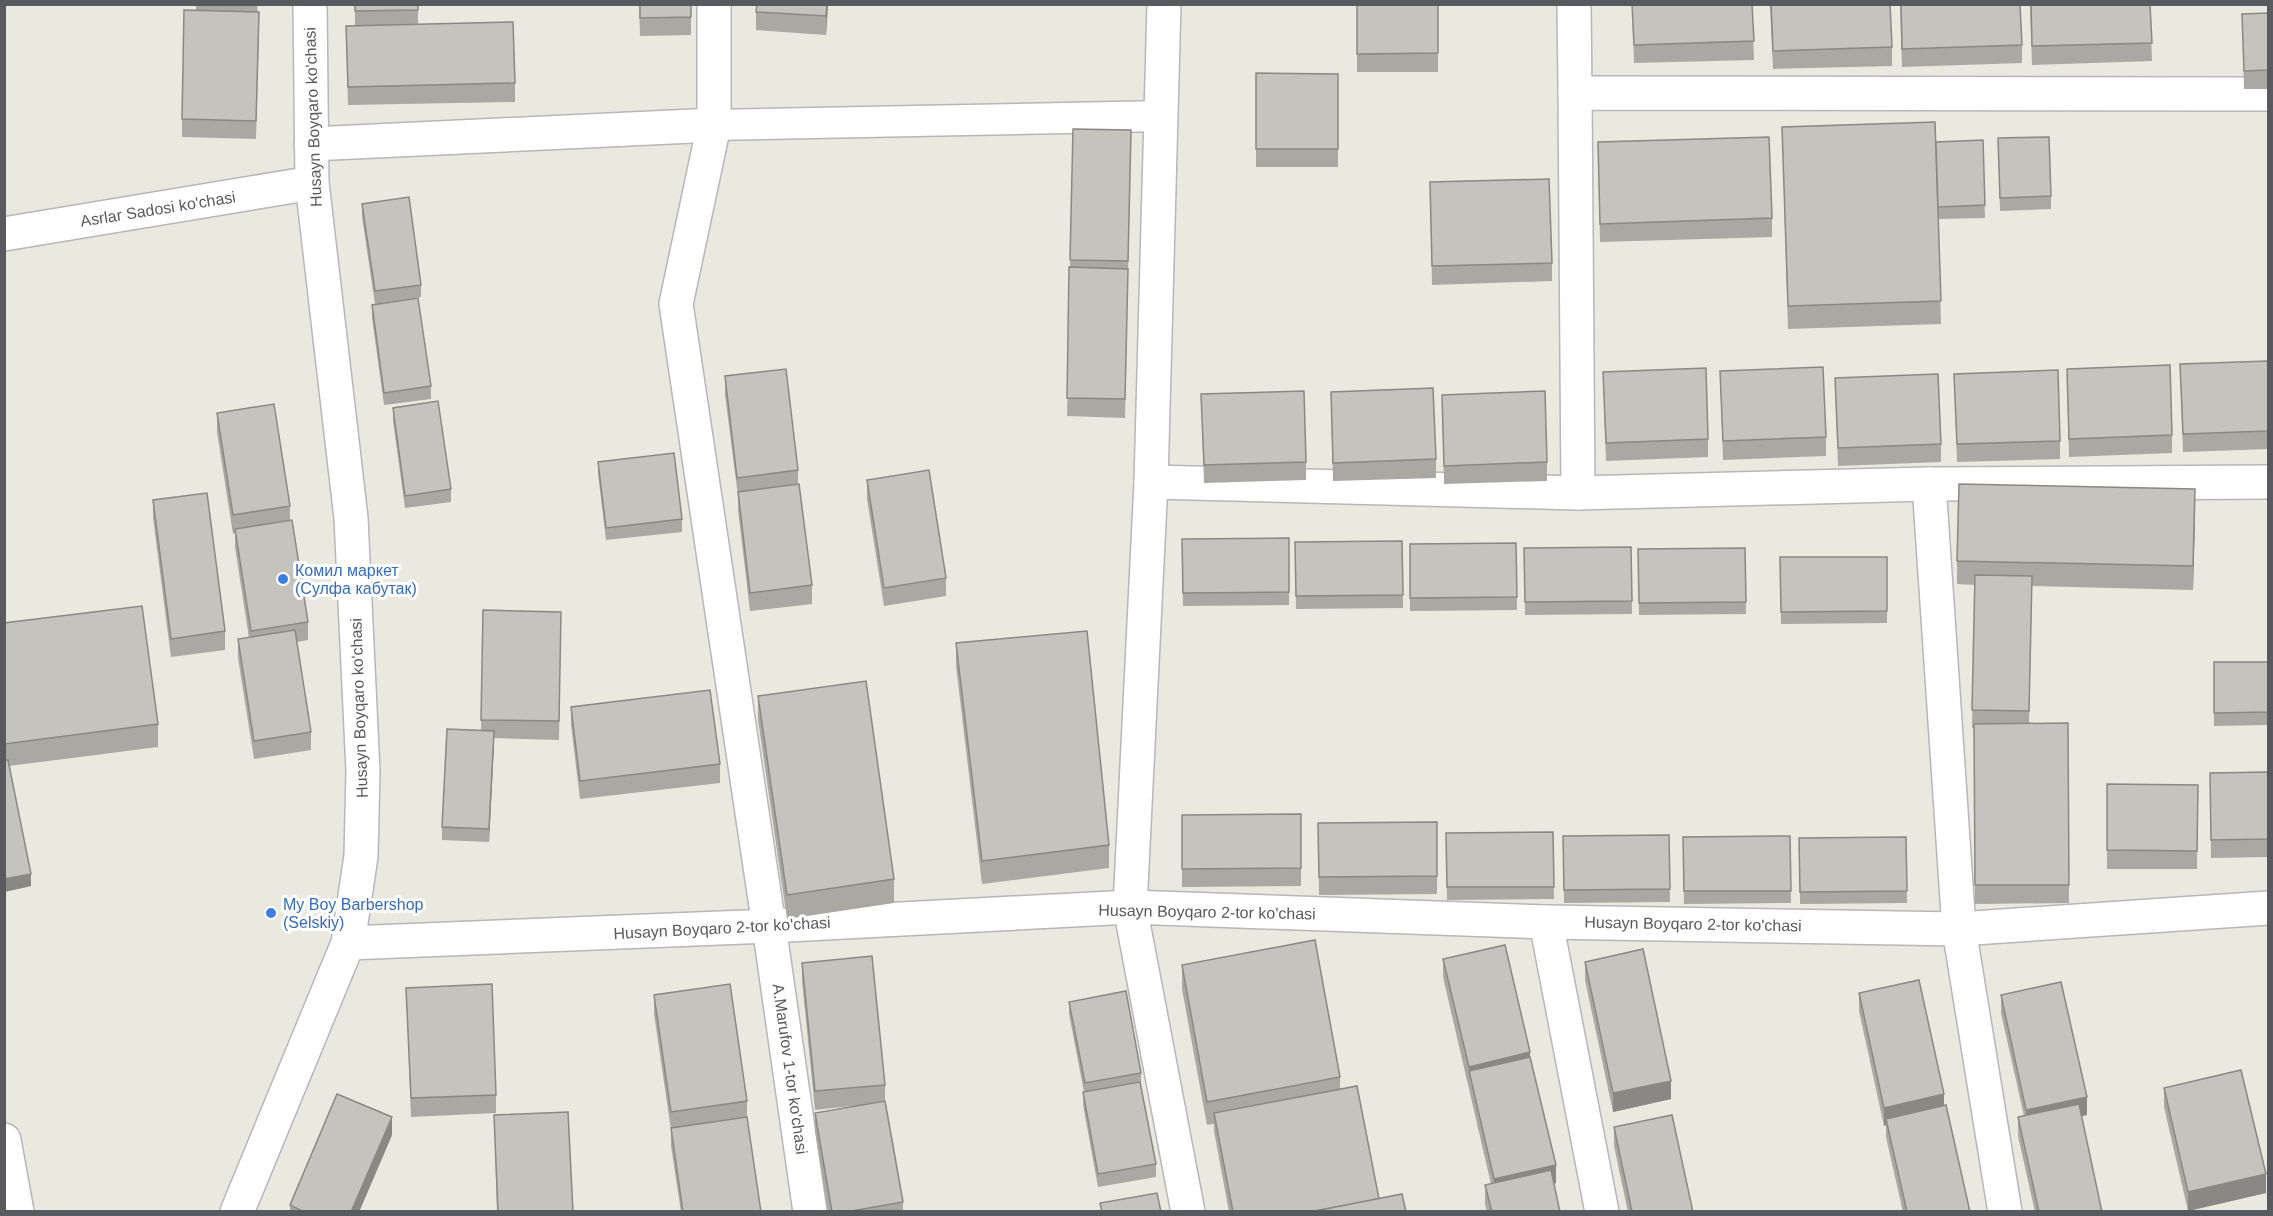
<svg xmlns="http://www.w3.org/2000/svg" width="2273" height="1216" viewBox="0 0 2273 1216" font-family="Helvetica,sans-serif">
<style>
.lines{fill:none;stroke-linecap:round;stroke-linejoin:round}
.pedestrian-casing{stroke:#b6b6bb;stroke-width:33}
.minor-casing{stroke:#b6b6bb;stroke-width:36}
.secondary-casing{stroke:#b6b7bd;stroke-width:36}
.pedestrian{stroke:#fff;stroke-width:30}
.minor{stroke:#fff;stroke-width:33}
.secondary{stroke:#fff;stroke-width:33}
.wall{fill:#a9a8a3}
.shaded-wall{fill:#8a8884}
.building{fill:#c5c3bd;stroke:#8a8884;stroke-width:1.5}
.shop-dot{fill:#3f7fe0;stroke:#fff;stroke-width:2}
.labels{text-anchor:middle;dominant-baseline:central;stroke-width:6;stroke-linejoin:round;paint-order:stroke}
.street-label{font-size:16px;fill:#595a5f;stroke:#fff}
.shop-label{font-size:16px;fill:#366cbe;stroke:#fff;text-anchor:start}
</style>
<rect width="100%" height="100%" fill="#eae9e0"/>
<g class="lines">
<defs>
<path id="pedestrian" d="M 714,125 L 1162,116"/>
<g id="minor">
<path d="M 714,4 L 714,125 L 676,304 L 769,926 L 810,1212"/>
<path d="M 1574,4 L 1575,93"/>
<path d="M 311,144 L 714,125"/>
<path d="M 4,234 L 312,183"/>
<path d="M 1151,482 L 1164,4"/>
<path d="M 1929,484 L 1959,929 L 2005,1212"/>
<path d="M 1578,493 L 1575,93 L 2268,94"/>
<path d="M 1546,922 L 1602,1212"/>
<path d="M 348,943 L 769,926 L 1130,907 L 1546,922 L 1959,929 L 2268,908"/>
<path d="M 4,1140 L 17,1212"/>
<path d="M 1188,1212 L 1130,907 L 1151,482 L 1578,493 L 1929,484 L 2268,482"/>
</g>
<path id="secondary" d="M 237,1212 L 348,943 L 361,856 L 363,771 L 351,518 L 312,183 L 310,4"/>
</defs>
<use href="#pedestrian" class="pedestrian-casing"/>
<use href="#minor" class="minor-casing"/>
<use href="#secondary" class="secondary-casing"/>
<use href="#pedestrian" class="pedestrian"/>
<use href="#minor" class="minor"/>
<use href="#secondary" class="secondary"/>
</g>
<g class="wall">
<path d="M 196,4 L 257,4 L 259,31 L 256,139 L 182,137 L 182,119 L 196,11 Z"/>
<path d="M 355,4 L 418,4 L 418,24 L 515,83 L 515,102 L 348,105 L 346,26 L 355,26 Z"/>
<path d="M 639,4 L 691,4 L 691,35 L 640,36 Z"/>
<path d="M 828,4 L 826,35 L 756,30 L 756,12 Z"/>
<rect x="1357" y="4" width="81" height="68"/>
<path d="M 1632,4 L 1752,4 L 1754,60 L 1634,63 Z"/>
<path d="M 1770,4 L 1892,47 L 1892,66 L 1773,69 Z"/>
<path d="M 1900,4 L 2022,45 L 2022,63 L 1902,67 Z"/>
<path d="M 2030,4 L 2150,4 L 2152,61 L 2032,65 Z"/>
<path d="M 2268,13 L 2268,89 L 2244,89 L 2242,14 Z"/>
<path d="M 1256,73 L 1338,74 L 1338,167 L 1256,167 Z"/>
<path d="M 1782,127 L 1936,142 L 1983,140 L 1985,218 L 1938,219 L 1941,324 L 1788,329 Z"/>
<path d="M 1073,129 L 1131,130 L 1125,418 L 1067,416 Z"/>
<path d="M 1998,138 L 2051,196 L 2051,209 L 2000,211 Z"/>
<path d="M 1598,142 L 1772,218 L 1772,237 L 1600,242 Z"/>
<path d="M 1430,182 L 1552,263 L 1552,281 L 1432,285 Z"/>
<path d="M 362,204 L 421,285 L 421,297 L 375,304 L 362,217 Z"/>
<path d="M 372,305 L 431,386 L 431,399 L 384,405 L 372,318 Z"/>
<path d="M 2268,361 L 2268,449 L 2183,452 L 2180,364 Z"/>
<path d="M 2067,369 L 2172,435 L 2172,453 L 2069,457 Z"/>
<path d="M 1720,371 L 1826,437 L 1826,456 L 1723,460 Z"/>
<path d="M 1603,372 L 1708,439 L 1708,457 L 1606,461 Z"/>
<path d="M 1954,374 L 2060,441 L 2060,459 L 1957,462 Z"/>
<path d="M 725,376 L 798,470 L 798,484 L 812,585 L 812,604 L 750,611 L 738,510 L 738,496 L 725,395 Z"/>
<path d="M 1835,378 L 1941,444 L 1941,462 L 1838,466 Z"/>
<path d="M 1331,392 L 1436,459 L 1436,478 L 1333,481 Z"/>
<path d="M 1201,394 L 1306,462 L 1306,480 L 1204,483 Z"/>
<path d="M 1442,395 L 1547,462 L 1547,481 L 1444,484 Z"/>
<path d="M 393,408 L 451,489 L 451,502 L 405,508 L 393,421 Z"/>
<path d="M 217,413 L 290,506 L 290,521 L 308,622 L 308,640 L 297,642 L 311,732 L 311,750 L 254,759 L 238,658 L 238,639 L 249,638 L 235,547 L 235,533 L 233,534 L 217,432 Z"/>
<path d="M 598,462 L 682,519 L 682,532 L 606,540 L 598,474 Z"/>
<path d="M 867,480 L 946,578 L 946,596 L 884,606 L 867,499 Z"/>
<path d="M 153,500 L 225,631 L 225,650 L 171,657 L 153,518 Z"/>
<path d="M 2195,513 L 2193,590 L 2032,586 L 2029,724 L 2068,723 L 2069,903 L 1975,904 L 1974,728 L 1972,728 L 1975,585 L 1957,584 L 1957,561 Z"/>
<path d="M 1289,538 L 1289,605 L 1183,606 L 1182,539 Z"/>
<path d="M 1402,541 L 1403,608 L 1296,609 L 1295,542 Z"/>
<path d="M 1516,543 L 1517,610 L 1410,611 L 1410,544 Z"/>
<path d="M 1631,547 L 1632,614 L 1525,615 L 1524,548 Z"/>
<path d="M 1745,548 L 1746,614 L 1639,615 L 1638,549 Z"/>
<path d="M 1780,557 L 1887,557 L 1887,623 L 1781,624 Z"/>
<path d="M 483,610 L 561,612 L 559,740 L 494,738 L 489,842 L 442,840 L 442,827 L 481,731 Z"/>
<path d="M 4,623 L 158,724 L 158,747 L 9,766 L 31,886 L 4,892 Z"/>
<path d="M 956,643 L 1109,845 L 1109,868 L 982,884 L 956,666 Z"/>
<path d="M 2214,662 L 2268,662 L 2268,725 L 2214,726 Z"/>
<path d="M 758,696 L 894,879 L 894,903 L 787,919 L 758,720 Z"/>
<path d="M 571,707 L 720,764 L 720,783 L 580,799 L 571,725 Z"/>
<path d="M 2268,772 L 2268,857 L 2211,858 L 2210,773 Z"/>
<path d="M 2107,784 L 2198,785 L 2197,869 L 2107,869 Z"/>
<path d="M 1301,814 L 1301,886 L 1182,887 L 1182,815 Z"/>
<path d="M 1437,822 L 1437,894 L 1319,895 L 1318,823 Z"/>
<path d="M 1553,832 L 1554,899 L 1447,900 L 1446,833 Z"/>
<path d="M 1669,835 L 1670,902 L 1564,903 L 1563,836 Z"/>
<path d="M 1790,836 L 1791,903 L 1684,904 L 1683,837 Z"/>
<path d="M 1906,837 L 1907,903 L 1800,904 L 1799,838 Z"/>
<path d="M 1443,959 L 1530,1057 L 1556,1183 L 1554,1184 L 1560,1212 L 1487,1212 L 1485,1204 L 1485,1185 L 1491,1184 L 1443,977 Z"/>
<path d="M 1585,962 L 1671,1099 L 1613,1112 L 1585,980 Z"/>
<path d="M 802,963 L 885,1085 L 885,1101 L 903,1202 L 903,1212 L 828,1212 L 815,1131 L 815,1113 L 853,1106 L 815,1110 L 802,981 Z"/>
<path d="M 1182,965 L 1340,1077 L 1340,1089 L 1379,1199 L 1406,1212 L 1229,1212 L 1214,1131 L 1214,1124 L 1207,1125 L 1182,989 Z"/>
<path d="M 406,988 L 496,1095 L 496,1113 L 411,1117 Z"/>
<path d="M 1859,993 L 1944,1106 L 1970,1212 L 1903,1212 L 1886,1137 L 1886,1125 L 1884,1126 L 1859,1011 Z"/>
<path d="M 654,995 L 747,1101 L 747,1117 L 761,1212 L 681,1212 L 671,1146 L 671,1130 L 654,1014 Z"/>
<path d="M 2001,995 L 2087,1115 L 2081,1116 L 2102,1212 L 2035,1212 L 2018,1136 L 2018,1117 L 2024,1116 L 2001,1013 Z"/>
<path d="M 1069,1002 L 1141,1073 L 1141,1086 L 1156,1164 L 1156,1177 L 1098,1187 L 1083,1105 L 1084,1092 L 1069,1014 Z"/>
<path d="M 2164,1088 L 2266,1193 L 2188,1211 L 2164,1107 Z"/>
<path d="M 494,1115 L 573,1212 L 497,1212 Z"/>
<path d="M 1614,1127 L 1693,1212 L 1628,1212 L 1614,1146 Z"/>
<path d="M 392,1135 L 359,1212 L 290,1212 L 290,1205 Z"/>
</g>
<g class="shaded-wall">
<path d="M 827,4 L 828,4 L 826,35 L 826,16 Z"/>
<path d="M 2195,489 L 2195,513 L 2193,590 L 2193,566 Z"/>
<path d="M 494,731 L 494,744 L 489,842 L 489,829 Z"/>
<path d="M 31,874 L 31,886 L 4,892 L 4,879 Z"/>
<path d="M 1530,1052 L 1530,1071 L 1469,1072 L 1469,1067 Z"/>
<path d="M 1671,1081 L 1671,1099 L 1613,1112 L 1613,1093 Z"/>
<path d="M 1944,1094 L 1944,1113 L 1886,1119 L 1886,1125 L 1884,1126 L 1884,1108 Z"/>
<path d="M 2087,1097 L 2087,1115 L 2026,1128 L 2026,1110 Z"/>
<path d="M 392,1117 L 392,1135 L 359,1212 L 351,1212 Z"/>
<path d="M 1556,1165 L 1556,1183 L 1494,1198 L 1494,1179 Z"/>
<path d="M 2266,1174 L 2266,1193 L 2188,1211 L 2188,1192 Z"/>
</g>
<g class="building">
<path d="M 355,4 L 418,4 L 418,10 L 355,11 Z"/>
<path d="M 640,4 L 691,4 L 691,17 L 640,18 Z"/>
<path d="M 757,4 L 827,4 L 826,16 L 756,12 Z"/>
<path d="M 1357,4 L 1438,4 L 1438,53 L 1357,54 Z"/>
<path d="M 1632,4 L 1752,4 L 1754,41 L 1634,45 Z"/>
<path d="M 1771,4 L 1890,4 L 1892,47 L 1773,51 Z"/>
<path d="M 1901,4 L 2020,4 L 2022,45 L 1902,49 Z"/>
<path d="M 2031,4 L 2150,4 L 2152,43 L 2032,46 Z"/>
<path d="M 184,10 L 259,12 L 256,121 L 182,119 Z"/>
<path d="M 2268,13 L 2268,70 L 2244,71 L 2242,14 Z"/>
<path d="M 513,22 L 515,83 L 348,87 L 346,26 Z"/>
<path d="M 1256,73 L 1338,74 L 1338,149 L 1256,149 Z"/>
<path d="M 1935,122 L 1941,301 L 1788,306 L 1782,127 Z"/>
<path d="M 1073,129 L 1131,130 L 1128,261 L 1070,260 Z"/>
<path d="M 1769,137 L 1772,218 L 1600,224 L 1598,142 Z"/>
<path d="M 2049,137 L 2051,196 L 2000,198 L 1998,138 Z"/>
<path d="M 1983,140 L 1985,205 L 1938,207 L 1936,142 Z"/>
<path d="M 1549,179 L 1552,263 L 1432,266 L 1430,182 Z"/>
<path d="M 409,197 L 421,285 L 375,291 L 362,204 Z"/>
<path d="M 1069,267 L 1128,269 L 1125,399 L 1067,398 Z"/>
<path d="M 418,298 L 431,386 L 384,393 L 372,305 Z"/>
<path d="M 2268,361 L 2268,431 L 2183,434 L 2180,364 Z"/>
<path d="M 2170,365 L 2172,435 L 2069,439 L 2067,369 Z"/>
<path d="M 1823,367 L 1826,437 L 1723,441 L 1720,371 Z"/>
<path d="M 1706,368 L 1708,439 L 1606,443 L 1603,372 Z"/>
<path d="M 786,369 L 798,470 L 737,478 L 725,376 Z"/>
<path d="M 2058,370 L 2060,441 L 1957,444 L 1954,374 Z"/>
<path d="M 1938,374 L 1941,444 L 1838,448 L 1835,378 Z"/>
<path d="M 1433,388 L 1436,459 L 1333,463 L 1331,392 Z"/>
<path d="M 1304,391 L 1306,462 L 1204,465 L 1201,394 Z"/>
<path d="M 1545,391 L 1547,462 L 1444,466 L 1442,395 Z"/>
<path d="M 438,401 L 451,489 L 405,496 L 393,408 Z"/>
<path d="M 274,404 L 290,506 L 233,515 L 217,413 Z"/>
<path d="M 674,453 L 682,519 L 606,528 L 598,462 Z"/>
<path d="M 929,470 L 946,578 L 884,588 L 867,480 Z"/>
<path d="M 799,484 L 812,585 L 750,593 L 738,492 Z"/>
<path d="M 1959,484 L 2195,489 L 2193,566 L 1957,561 Z"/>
<path d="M 207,493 L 225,631 L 171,639 L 153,500 Z"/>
<path d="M 292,520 L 308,622 L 251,631 L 235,529 Z"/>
<path d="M 1289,538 L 1289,592 L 1183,593 L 1182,539 Z"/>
<path d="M 1402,541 L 1403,595 L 1296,596 L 1295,542 Z"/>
<path d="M 1516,543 L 1517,597 L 1410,598 L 1410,544 Z"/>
<path d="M 1631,547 L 1632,601 L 1525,602 L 1524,548 Z"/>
<path d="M 1745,548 L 1746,602 L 1639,603 L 1638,549 Z"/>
<path d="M 1780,557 L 1887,557 L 1887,611 L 1781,612 Z"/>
<path d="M 1975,575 L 2032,576 L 2029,711 L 1972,710 Z"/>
<path d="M 142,606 L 158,724 L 4,744 L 4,623 Z"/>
<path d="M 483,610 L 561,612 L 559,721 L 481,720 Z"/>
<path d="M 295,630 L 311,732 L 254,741 L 238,639 Z"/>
<path d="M 1087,631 L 1109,845 L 982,861 L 956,643 Z"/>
<path d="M 2214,662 L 2268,662 L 2268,712 L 2214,713 Z"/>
<path d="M 866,681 L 894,879 L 787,895 L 758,696 Z"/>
<path d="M 710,690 L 720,764 L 580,781 L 571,707 Z"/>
<path d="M 2068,723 L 2069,885 L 1975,885 L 1974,724 Z"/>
<path d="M 447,729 L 494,731 L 489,829 L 442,827 Z"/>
<path d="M 8,760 L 31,874 L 4,879 L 4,761 Z"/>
<path d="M 2268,772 L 2268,839 L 2211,840 L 2210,773 Z"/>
<path d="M 2107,784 L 2198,785 L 2197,851 L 2107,850 Z"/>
<path d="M 1301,814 L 1301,868 L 1182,869 L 1182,815 Z"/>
<path d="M 1437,822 L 1437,876 L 1319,877 L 1318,823 Z"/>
<path d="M 1553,832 L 1554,887 L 1447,887 L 1446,833 Z"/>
<path d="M 1669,835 L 1670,889 L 1564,890 L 1563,836 Z"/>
<path d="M 1790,836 L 1791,891 L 1684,891 L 1683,837 Z"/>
<path d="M 1906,837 L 1907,891 L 1800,892 L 1799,838 Z"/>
<path d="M 1315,940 L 1340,1077 L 1207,1102 L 1182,965 Z"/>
<path d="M 1505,945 L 1530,1052 L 1469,1067 L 1443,959 Z"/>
<path d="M 1643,949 L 1671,1081 L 1613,1093 L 1585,962 Z"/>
<path d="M 872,956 L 885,1085 L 815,1091 L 802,963 Z"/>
<path d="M 1919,980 L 1944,1094 L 1884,1108 L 1859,993 Z"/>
<path d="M 2061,982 L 2087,1097 L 2026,1110 L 2001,995 Z"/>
<path d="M 492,984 L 496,1095 L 411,1098 L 406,988 Z"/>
<path d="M 730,984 L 747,1101 L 671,1112 L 654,995 Z"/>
<path d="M 1126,991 L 1141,1073 L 1085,1083 L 1069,1002 Z"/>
<path d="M 1530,1057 L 1556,1165 L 1494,1179 L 1469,1071 Z"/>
<path d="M 2241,1070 L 2266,1174 L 2188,1192 L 2164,1088 Z"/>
<path d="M 1140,1082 L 1156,1164 L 1098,1174 L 1083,1092 Z"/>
<path d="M 1357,1086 L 1379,1199 L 1310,1212 L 1233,1212 L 1214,1113 Z"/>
<path d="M 337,1094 L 392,1117 L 351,1212 L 304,1212 L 290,1205 Z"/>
<path d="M 885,1101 L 903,1202 L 846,1212 L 832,1212 L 815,1113 Z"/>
<path d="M 2079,1104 L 2102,1212 L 2039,1212 L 2018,1117 Z"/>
<path d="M 1946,1105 L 1970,1212 L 1907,1212 L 1886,1119 Z"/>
<path d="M 568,1112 L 573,1212 L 498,1212 L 494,1115 Z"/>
<path d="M 1672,1115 L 1693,1212 L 1632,1212 L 1614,1127 Z"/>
<path d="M 747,1117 L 761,1212 L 683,1212 L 671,1128 Z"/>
<path d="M 1551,1170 L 1560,1212 L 1492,1212 L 1485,1185 Z"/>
<path d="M 1157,1193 L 1161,1212 L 1102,1212 L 1100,1203 Z"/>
<path d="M 1402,1194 L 1406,1212 L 1310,1212 Z"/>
</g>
<g class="shop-dot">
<circle cx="283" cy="579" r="6"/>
<circle cx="271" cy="913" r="6"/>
</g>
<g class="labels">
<g class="street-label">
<text transform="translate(313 117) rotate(-92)">Husayn Boyqaro ko'chasi</text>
<text transform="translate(158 209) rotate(-9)">Asrlar Sadosi ko'chasi</text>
<text transform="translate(359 708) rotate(-92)">Husayn Boyqaro ko'chasi</text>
<text transform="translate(1207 912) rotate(1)">Husayn Boyqaro 2-tor ko'chasi</text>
<text transform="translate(1693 924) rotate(1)">Husayn Boyqaro 2-tor ko'chasi</text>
<text transform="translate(722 928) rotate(-3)">Husayn Boyqaro 2-tor ko'chasi</text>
<text transform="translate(790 1069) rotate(82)">A.Marufov 1-tor ko'chasi</text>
</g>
<g class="shop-label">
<text x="295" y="570">Комил маркет<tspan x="295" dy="18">(Сулфа кабутак)</tspan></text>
<text x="283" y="904">My Boy Barbershop<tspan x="283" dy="18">(Selskiy)</tspan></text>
</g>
</g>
<rect width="2273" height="1216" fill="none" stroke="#595a5f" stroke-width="12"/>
</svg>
